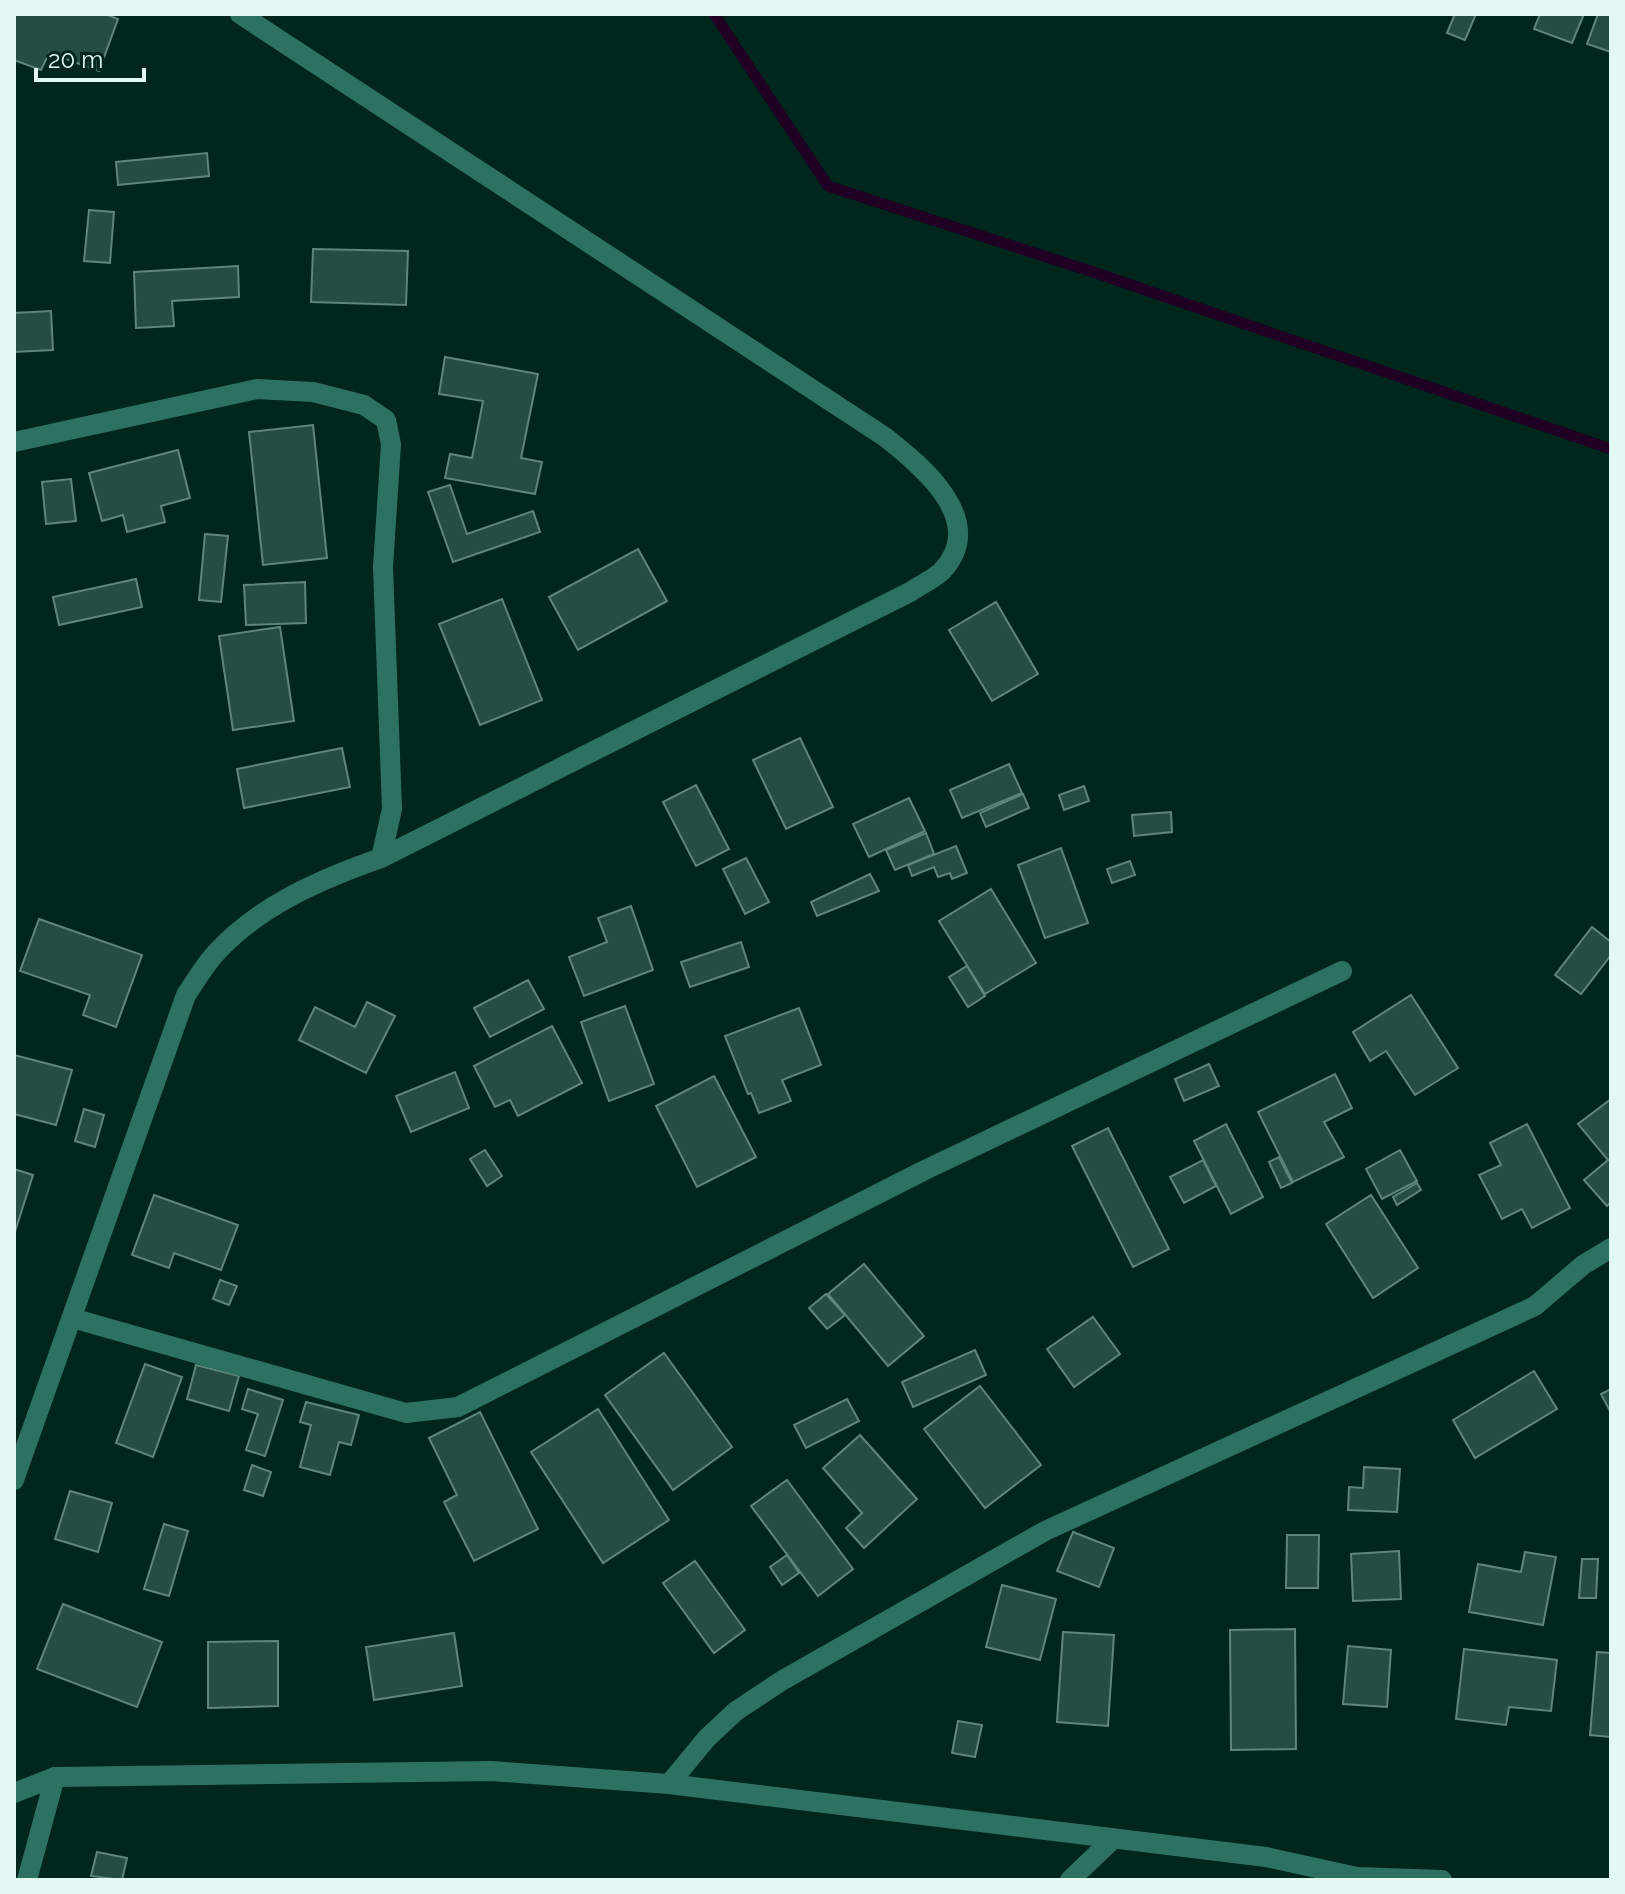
<svg xmlns="http://www.w3.org/2000/svg" width="1625" height="1894" viewBox="0 0 1625 1894" font-family="Raleway,sans-serif">
<style>
.lines{fill:none;stroke-linecap:round;stroke-linejoin:round}
.stream{stroke:#1f0023;stroke-width:11}
.building{fill:#264d44;stroke:#5e867c;stroke-width:2}
.minor{stroke:#2d7162;stroke-width:20}
</style>
<rect width="100%" height="100%" fill="#00261e"/>
<g class="lines">
<path class="stream" d="M 714,14 L 828,186 L 1093,272 L 1611,449"/>
</g>
<g class="building">
<path d="M 14,14 L 105,14 L 118,19 L 99,71 L 49,53 L 41,70 L 14,60 Z"/>
<path d="M 1455,14 L 1476,14 L 1465,40 L 1447,33 Z"/>
<path d="M 1540,14 L 1584,14 L 1572,43 L 1534,29 Z"/>
<path d="M 1598,14 L 1611,14 L 1611,52 L 1587,44 Z"/>
<path d="M 207,153 L 209,176 L 118,185 L 116,162 Z"/>
<path d="M 89,210 L 114,212 L 110,263 L 84,261 Z"/>
<path d="M 313,249 L 408,251 L 406,305 L 311,302 Z"/>
<path d="M 238,266 L 239,297 L 172,301 L 174,326 L 136,328 L 134,272 Z"/>
<path d="M 51,311 L 53,350 L 14,352 L 14,313 Z"/>
<path d="M 445,357 L 538,374 L 521,458 L 542,462 L 535,494 L 445,478 L 450,454 L 472,458 L 483,401 L 439,394 Z"/>
<path d="M 313,425 L 327,558 L 263,565 L 249,432 Z"/>
<path d="M 178,450 L 190,498 L 161,506 L 165,522 L 127,532 L 123,515 L 102,521 L 89,473 Z"/>
<path d="M 71,479 L 76,521 L 46,524 L 42,482 Z"/>
<path d="M 450,485 L 467,534 L 533,511 L 540,532 L 453,562 L 428,492 Z"/>
<path d="M 205,534 L 228,536 L 221,602 L 199,600 Z"/>
<path d="M 638,549 L 667,601 L 578,650 L 549,597 Z"/>
<path d="M 136,579 L 142,607 L 59,625 L 53,597 Z"/>
<path d="M 305,582 L 306,623 L 246,625 L 244,585 Z"/>
<path d="M 502,599 L 542,700 L 480,725 L 439,624 Z"/>
<path d="M 996,602 L 1038,674 L 992,701 L 949,630 Z"/>
<path d="M 280,627 L 294,721 L 233,730 L 219,636 Z"/>
<path d="M 800,738 L 833,807 L 786,829 L 753,760 Z"/>
<path d="M 342,748 L 350,787 L 244,808 L 237,769 Z"/>
<path d="M 1009,764 L 1022,793 L 962,818 L 950,790 Z"/>
<path d="M 696,785 L 729,849 L 696,866 L 663,802 Z"/>
<path d="M 1084,786 L 1089,801 L 1064,810 L 1059,795 Z"/>
<path d="M 1023,794 L 1029,808 L 986,827 L 980,813 Z"/>
<path d="M 909,798 L 925,831 L 869,857 L 853,824 Z"/>
<path d="M 1171,812 L 1172,832 L 1134,836 L 1132,815 Z"/>
<path d="M 926,833 L 934,854 L 895,870 L 886,850 Z"/>
<path d="M 956,846 L 967,873 L 952,879 L 950,873 L 938,877 L 934,867 L 912,876 L 908,865 Z"/>
<path d="M 1061,848 L 1088,923 L 1045,938 L 1018,865 Z"/>
<path d="M 746,858 L 769,902 L 745,914 L 723,869 Z"/>
<path d="M 1130,861 L 1135,875 L 1112,883 L 1107,869 Z"/>
<path d="M 870,874 L 879,891 L 817,916 L 811,902 Z"/>
<path d="M 991,889 L 1036,963 L 985,994 L 939,921 Z"/>
<path d="M 631,906 L 653,970 L 584,996 L 569,957 L 607,942 L 598,918 Z"/>
<path d="M 39,919 L 142,955 L 116,1027 L 83,1015 L 90,995 L 20,971 Z"/>
<path d="M 1592,927 L 1611,942 L 1611,955 L 1581,994 L 1555,975 Z"/>
<path d="M 741,942 L 749,967 L 690,987 L 681,962 Z"/>
<path d="M 967,966 L 985,996 L 968,1007 L 949,977 Z"/>
<path d="M 528,980 L 544,1009 L 490,1037 L 474,1008 Z"/>
<path d="M 1411,995 L 1458,1068 L 1415,1095 L 1386,1051 L 1370,1061 L 1353,1032 Z"/>
<path d="M 367,1002 L 395,1016 L 366,1073 L 299,1040 L 315,1007 L 355,1027 Z"/>
<path d="M 625,1006 L 654,1084 L 609,1101 L 581,1022 Z"/>
<path d="M 799,1008 L 821,1065 L 782,1080 L 791,1101 L 759,1113 L 751,1093 L 748,1094 L 725,1036 Z"/>
<path d="M 552,1026 L 582,1083 L 518,1116 L 510,1100 L 495,1107 L 474,1066 Z"/>
<path d="M 14,1055 L 72,1070 L 56,1125 L 14,1114 Z"/>
<path d="M 1209,1064 L 1219,1086 L 1184,1101 L 1175,1079 Z"/>
<path d="M 455,1072 L 469,1108 L 411,1132 L 396,1096 Z"/>
<path d="M 1335,1074 L 1352,1108 L 1324,1122 L 1344,1157 L 1293,1182 L 1258,1112 Z"/>
<path d="M 714,1076 L 756,1157 L 697,1187 L 656,1106 Z"/>
<path d="M 1611,1099 L 1611,1202 L 1607,1206 L 1584,1180 L 1608,1160 L 1578,1124 Z"/>
<path d="M 84,1109 L 104,1115 L 95,1147 L 75,1141 Z"/>
<path d="M 1226,1124 L 1263,1197 L 1231,1214 L 1194,1141 Z"/>
<path d="M 1527,1124 L 1570,1208 L 1532,1228 L 1522,1209 L 1502,1219 L 1479,1175 L 1501,1165 L 1490,1143 Z"/>
<path d="M 1108,1128 L 1169,1249 L 1133,1267 L 1072,1146 Z"/>
<path d="M 485,1150 L 502,1176 L 487,1186 L 470,1159 Z"/>
<path d="M 1400,1150 L 1417,1181 L 1382,1199 L 1366,1169 Z"/>
<path d="M 1279,1157 L 1292,1183 L 1281,1188 L 1269,1162 Z"/>
<path d="M 1203,1160 L 1216,1186 L 1184,1203 L 1170,1177 Z"/>
<path d="M 14,1169 L 33,1175 L 14,1235 Z"/>
<path d="M 1417,1183 L 1421,1190 L 1397,1205 L 1393,1197 Z"/>
<path d="M 154,1195 L 238,1225 L 221,1270 L 174,1253 L 169,1268 L 132,1255 Z"/>
<path d="M 1371,1195 L 1418,1268 L 1373,1298 L 1326,1224 Z"/>
<path d="M 864,1264 L 924,1336 L 888,1366 L 828,1294 Z"/>
<path d="M 220,1280 L 237,1286 L 229,1305 L 213,1299 Z"/>
<path d="M 826,1294 L 845,1315 L 827,1329 L 809,1308 Z"/>
<path d="M 1093,1317 L 1120,1354 L 1074,1387 L 1047,1349 Z"/>
<path d="M 975,1350 L 986,1375 L 913,1407 L 902,1382 Z"/>
<path d="M 664,1353 L 732,1447 L 673,1490 L 605,1395 Z"/>
<path d="M 145,1364 L 182,1377 L 153,1457 L 116,1443 Z"/>
<path d="M 196,1365 L 239,1376 L 229,1411 L 187,1399 Z"/>
<path d="M 1534,1371 L 1557,1409 L 1475,1458 L 1453,1420 Z"/>
<path d="M 980,1386 L 1041,1465 L 985,1508 L 924,1429 Z"/>
<path d="M 248,1389 L 283,1400 L 265,1456 L 246,1450 L 258,1414 L 242,1409 Z"/>
<path d="M 1611,1389 L 1611,1413 L 1601,1394 Z"/>
<path d="M 847,1399 L 859,1421 L 806,1448 L 794,1425 Z"/>
<path d="M 306,1402 L 359,1415 L 351,1445 L 339,1442 L 330,1475 L 300,1467 L 311,1425 L 300,1422 Z"/>
<path d="M 598,1409 L 669,1520 L 603,1563 L 531,1452 Z"/>
<path d="M 480,1412 L 538,1529 L 474,1561 L 444,1502 L 457,1495 L 429,1438 Z"/>
<path d="M 860,1435 L 917,1499 L 864,1548 L 846,1528 L 862,1513 L 823,1468 Z"/>
<path d="M 252,1465 L 271,1472 L 263,1496 L 244,1490 Z"/>
<path d="M 1364,1467 L 1400,1469 L 1397,1512 L 1348,1510 L 1349,1487 L 1363,1488 Z"/>
<path d="M 787,1480 L 853,1569 L 818,1596 L 751,1506 Z"/>
<path d="M 70,1491 L 112,1503 L 98,1552 L 55,1539 Z"/>
<path d="M 164,1524 L 188,1531 L 169,1596 L 144,1589 Z"/>
<path d="M 1073,1532 L 1114,1548 L 1099,1587 L 1057,1571 Z"/>
<path d="M 1287,1535 L 1319,1535 L 1318,1588 L 1286,1588 Z"/>
<path d="M 1399,1551 L 1401,1599 L 1353,1601 L 1351,1554 Z"/>
<path d="M 1525,1552 L 1556,1557 L 1543,1625 L 1469,1612 L 1478,1564 L 1521,1572 Z"/>
<path d="M 787,1555 L 799,1573 L 782,1585 L 770,1567 Z"/>
<path d="M 1582,1559 L 1598,1559 L 1596,1598 L 1579,1598 Z"/>
<path d="M 695,1561 L 745,1630 L 714,1653 L 663,1583 Z"/>
<path d="M 1002,1585 L 1056,1599 L 1040,1660 L 986,1647 Z"/>
<path d="M 63,1604 L 162,1642 L 137,1707 L 37,1669 Z"/>
<path d="M 1295,1629 L 1296,1749 L 1231,1750 L 1230,1630 Z"/>
<path d="M 1063,1632 L 1114,1635 L 1108,1726 L 1057,1722 Z"/>
<path d="M 454,1633 L 462,1686 L 374,1700 L 366,1647 Z"/>
<path d="M 278,1641 L 278,1706 L 208,1708 L 208,1642 Z"/>
<path d="M 1348,1646 L 1391,1650 L 1387,1707 L 1343,1704 Z"/>
<path d="M 1464,1649 L 1557,1660 L 1551,1711 L 1509,1707 L 1506,1725 L 1456,1719 Z"/>
<path d="M 1597,1652 L 1611,1653 L 1611,1737 L 1590,1735 Z"/>
<path d="M 958,1721 L 982,1725 L 975,1757 L 952,1753 Z"/>
<path d="M 97,1852 L 127,1858 L 122,1880 L 91,1876 Z"/>
</g>
<g class="lines">
<g class="minor">
<path d="M 14,442 L 257,389 L 313,392 L 364,405 L 386,420 L 391,444 L 383,567 L 392,809 L 381,858"/>
<path d="M 72,1318 L 406,1413 L 458,1407 L 923,1171 L 1342,971"/>
<path d="M 14,1480 L 186,995 C 195,982 204,966 215,954 C 258,906 321,879 381,858 L 910,592 C 920,585 934,579 942,571 C 989,521 922,466 885,437 L 240,14"/>
<path d="M 669,1784 L 707,1738 L 736,1711 L 783,1680 L 1045,1531 L 1535,1306 L 1583,1265 L 1611,1248"/>
<path d="M 14,1793 L 55,1777 L 491,1771 L 669,1784 L 1266,1857 L 1357,1877 L 1442,1880"/>
<path d="M 27,1880 L 55,1777"/>
<path d="M 1070,1880 L 1113,1839"/>
</g>
</g>
<rect width="1625" height="1894" fill="none" stroke="#e2f8f2" stroke-width="32"/>
<path d="M36 68v12h108v-12" fill="none" stroke="#e2f8f2" stroke-width="4"/>
<text x="48" y="68" font-size="24" fill="#e2f8f2" stroke="#00261e" stroke-width="6" paint-order="stroke">20 m</text>
</svg>
